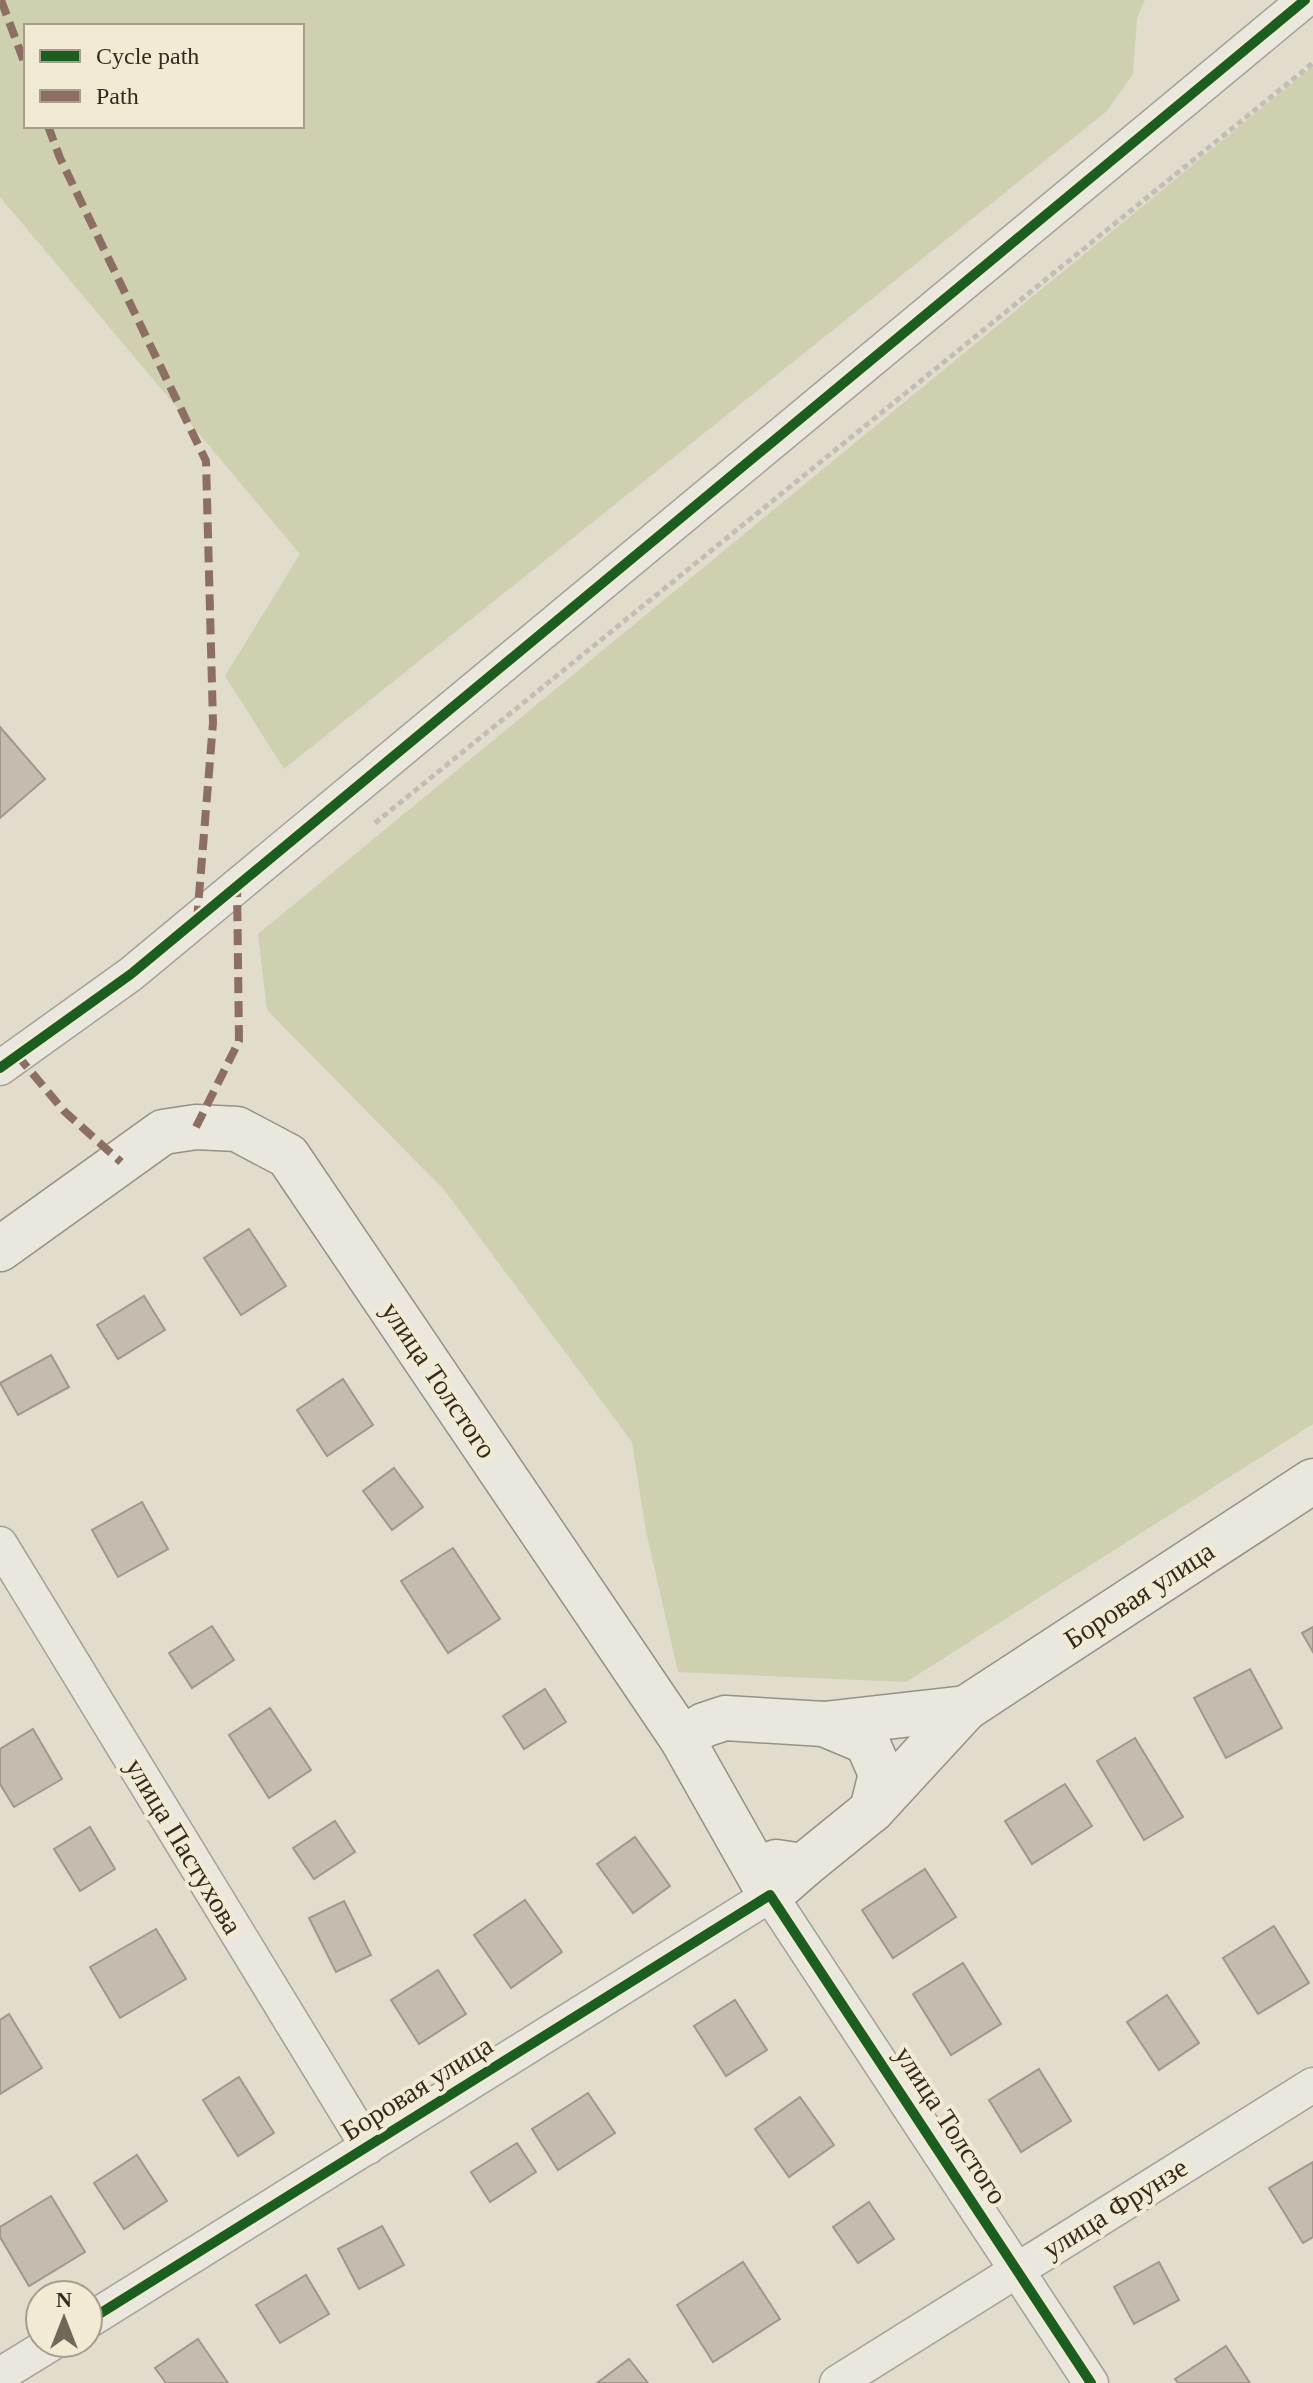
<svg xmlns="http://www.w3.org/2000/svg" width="1313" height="2383" viewBox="0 0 1313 2383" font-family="'Times New Roman',serif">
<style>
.green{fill:#ced0b0;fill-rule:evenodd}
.building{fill:#c4bcae;stroke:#a1988c;stroke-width:2}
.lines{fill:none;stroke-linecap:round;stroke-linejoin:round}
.street-casing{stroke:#a6a196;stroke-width:37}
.secondary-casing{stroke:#969186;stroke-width:47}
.path{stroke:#c2beb5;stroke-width:5;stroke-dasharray:6 4;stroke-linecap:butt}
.street{stroke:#eae7de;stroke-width:34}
.secondary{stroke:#eae7de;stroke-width:44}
.quiet{stroke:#8d6e63;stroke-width:8;stroke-dasharray:16 8;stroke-linecap:butt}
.cycleway-casing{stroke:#f2ebd3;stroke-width:15}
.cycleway{stroke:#1b5e20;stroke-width:10}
.labels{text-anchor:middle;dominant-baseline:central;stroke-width:8;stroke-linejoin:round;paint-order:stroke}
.street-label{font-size:28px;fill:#342a1f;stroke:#f2ebd3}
</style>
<rect width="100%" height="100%" fill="#e1dccc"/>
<g class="green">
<path d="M 0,0 L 1145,0 L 1137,18 L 1133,74 L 1107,111 L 284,769 L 225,676 L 300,554 L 0,197 ZM 26,26 L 302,26 L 302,126 L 26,126 Z"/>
<path d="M 1313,66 L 1313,1424 L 906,1682 L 678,1672 L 646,1531 L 632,1442 L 445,1191 L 267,1010 L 258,934 Z"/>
</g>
<g class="building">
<path d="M 0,727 L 45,779 L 0,818 Z"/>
<path d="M 249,1229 L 286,1286 L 241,1315 L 204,1258 Z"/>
<path d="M 144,1296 L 165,1330 L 118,1359 L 97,1325 Z"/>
<path d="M 51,1355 L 69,1387 L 18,1415 L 0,1383 Z"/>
<path d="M 343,1379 L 373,1425 L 327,1456 L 297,1410 Z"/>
<path d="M 394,1468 L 423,1507 L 392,1530 L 363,1491 Z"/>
<path d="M 142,1502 L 168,1549 L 118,1577 L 92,1530 Z"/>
<path d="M 453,1548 L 500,1619 L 448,1653 L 401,1581 Z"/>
<path d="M 212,1626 L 234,1660 L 192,1688 L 169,1653 Z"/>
<path d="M 1313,1627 L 1313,1652 L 1302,1633 Z"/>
<path d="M 1250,1669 L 1282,1728 L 1226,1758 L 1194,1698 Z"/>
<path d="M 545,1689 L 566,1722 L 524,1749 L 503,1716 Z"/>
<path d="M 270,1708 L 311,1770 L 269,1798 L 229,1735 Z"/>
<path d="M 33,1729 L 62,1779 L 14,1807 L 0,1784 L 0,1749 Z"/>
<path d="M 1135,1738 L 1183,1817 L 1144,1840 L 1097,1761 Z"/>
<path d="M 1065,1784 L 1092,1826 L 1032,1864 L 1005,1821 Z"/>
<path d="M 335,1821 L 355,1852 L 314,1879 L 293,1848 Z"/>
<path d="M 90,1827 L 115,1869 L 80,1891 L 54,1849 Z"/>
<path d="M 635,1837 L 670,1886 L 633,1913 L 597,1864 Z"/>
<path d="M 925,1869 L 956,1917 L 893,1958 L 862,1910 Z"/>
<path d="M 525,1900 L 562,1952 L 511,1988 L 474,1935 Z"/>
<path d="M 344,1901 L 371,1955 L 336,1972 L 309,1918 Z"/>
<path d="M 1274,1926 L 1309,1983 L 1258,2014 L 1223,1958 Z"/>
<path d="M 156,1929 L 186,1979 L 120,2018 L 90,1967 Z"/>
<path d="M 963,1963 L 1001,2024 L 951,2055 L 913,1994 Z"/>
<path d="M 438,1970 L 466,2014 L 419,2044 L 391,2000 Z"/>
<path d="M 1167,1995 L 1199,2043 L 1159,2070 L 1127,2022 Z"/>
<path d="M 735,2000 L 767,2050 L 726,2076 L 694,2026 Z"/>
<path d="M 9,2014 L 42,2068 L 0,2094 L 0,2020 Z"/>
<path d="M 1039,2069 L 1071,2121 L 1021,2152 L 989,2100 Z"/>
<path d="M 239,2077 L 274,2133 L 238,2156 L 203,2100 Z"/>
<path d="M 588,2093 L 615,2133 L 558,2170 L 532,2129 Z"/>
<path d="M 800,2097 L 834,2145 L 789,2177 L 755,2129 Z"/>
<path d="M 517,2143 L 536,2172 L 490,2202 L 471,2172 Z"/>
<path d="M 137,2155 L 167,2201 L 124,2229 L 94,2183 Z"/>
<path d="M 1313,2162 L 1313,2237 L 1303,2243 L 1269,2188 Z"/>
<path d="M 51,2196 L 85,2252 L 29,2286 L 0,2237 L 0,2227 Z"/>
<path d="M 869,2202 L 894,2239 L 858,2263 L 833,2227 Z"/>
<path d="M 382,2226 L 404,2265 L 359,2289 L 338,2249 Z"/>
<path d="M 743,2262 L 780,2319 L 713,2362 L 677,2305 Z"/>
<path d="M 1159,2262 L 1179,2300 L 1134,2324 L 1114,2287 Z"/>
<path d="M 306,2275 L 329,2314 L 280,2343 L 256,2305 Z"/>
<path d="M 198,2339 L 228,2383 L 166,2383 L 155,2368 Z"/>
<path d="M 1226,2346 L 1250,2383 L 1178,2383 L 1175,2379 Z"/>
<path d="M 629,2359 L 648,2383 L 597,2383 Z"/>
</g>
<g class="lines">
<defs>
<g id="street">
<path d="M 0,1068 L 131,974 L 1305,0"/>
<path d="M 0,1544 L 368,2147"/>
<path d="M 88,2321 L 770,1895 L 1091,2383"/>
<path d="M 0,2375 L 52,2343"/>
<path d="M 837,2383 L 1313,2085"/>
</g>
<g id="secondary">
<path d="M 0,1249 L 163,1132 L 196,1127 L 237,1129 L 288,1156 L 682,1739 L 770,1895 L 803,1866"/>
<path d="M 824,1724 L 867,1742 L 881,1774 L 872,1810"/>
<path d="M 682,1739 L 704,1725 L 725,1718 L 824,1724 L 966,1708"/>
<path d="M 776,1862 L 803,1866 L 872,1810 L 966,1708 L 1313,1481"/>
</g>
</defs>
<use href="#street" class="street-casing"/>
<use href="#secondary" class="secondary-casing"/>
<path class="path" d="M 375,823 L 1313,63"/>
<use href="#street" class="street"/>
<use href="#secondary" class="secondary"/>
<g class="quiet">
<path d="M 1,0 L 26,67"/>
<path d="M 48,126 L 60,158 L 206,461 L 213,723 L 197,920"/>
<path d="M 17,1055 L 64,1111 L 121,1162"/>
<path d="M 196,1127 L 239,1041 L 237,886"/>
</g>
<defs>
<g id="cycleway">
<path d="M 0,1068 L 131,974 L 1305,0"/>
<path d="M 88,2321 L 770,1895 L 1091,2383"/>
</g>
</defs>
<use href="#cycleway" class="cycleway-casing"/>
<use href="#cycleway" class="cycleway"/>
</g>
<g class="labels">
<g class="street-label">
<text transform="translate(439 1380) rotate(56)">улица Толстого</text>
<text transform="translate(1139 1595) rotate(-33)">Боровая улица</text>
<text transform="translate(184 1846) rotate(59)">улица Пастухова</text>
<text transform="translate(417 2088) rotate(-32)">Боровая улица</text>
<text transform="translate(951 2125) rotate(57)">улица Толстого</text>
<text transform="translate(1115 2208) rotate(-32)">улица Фрунзе</text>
</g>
</g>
<rect x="24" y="24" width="280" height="104" fill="#f2ebd3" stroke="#a69e8b" stroke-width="2"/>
<rect x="40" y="50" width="40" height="12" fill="#1b5e20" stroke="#a69e8b" stroke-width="2"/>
<text x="96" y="64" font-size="24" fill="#342a1f">Cycle path</text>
<rect x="40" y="90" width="40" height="12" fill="#8d6e63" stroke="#a69e8b" stroke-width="2"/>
<text x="96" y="104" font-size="24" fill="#342a1f">Path</text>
<g transform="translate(64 2319)"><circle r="38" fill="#f2ebd3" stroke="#a69e8b" stroke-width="2"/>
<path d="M0-6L14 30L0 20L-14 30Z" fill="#71685c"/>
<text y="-12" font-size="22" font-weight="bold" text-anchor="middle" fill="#342a1f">N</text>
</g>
</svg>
